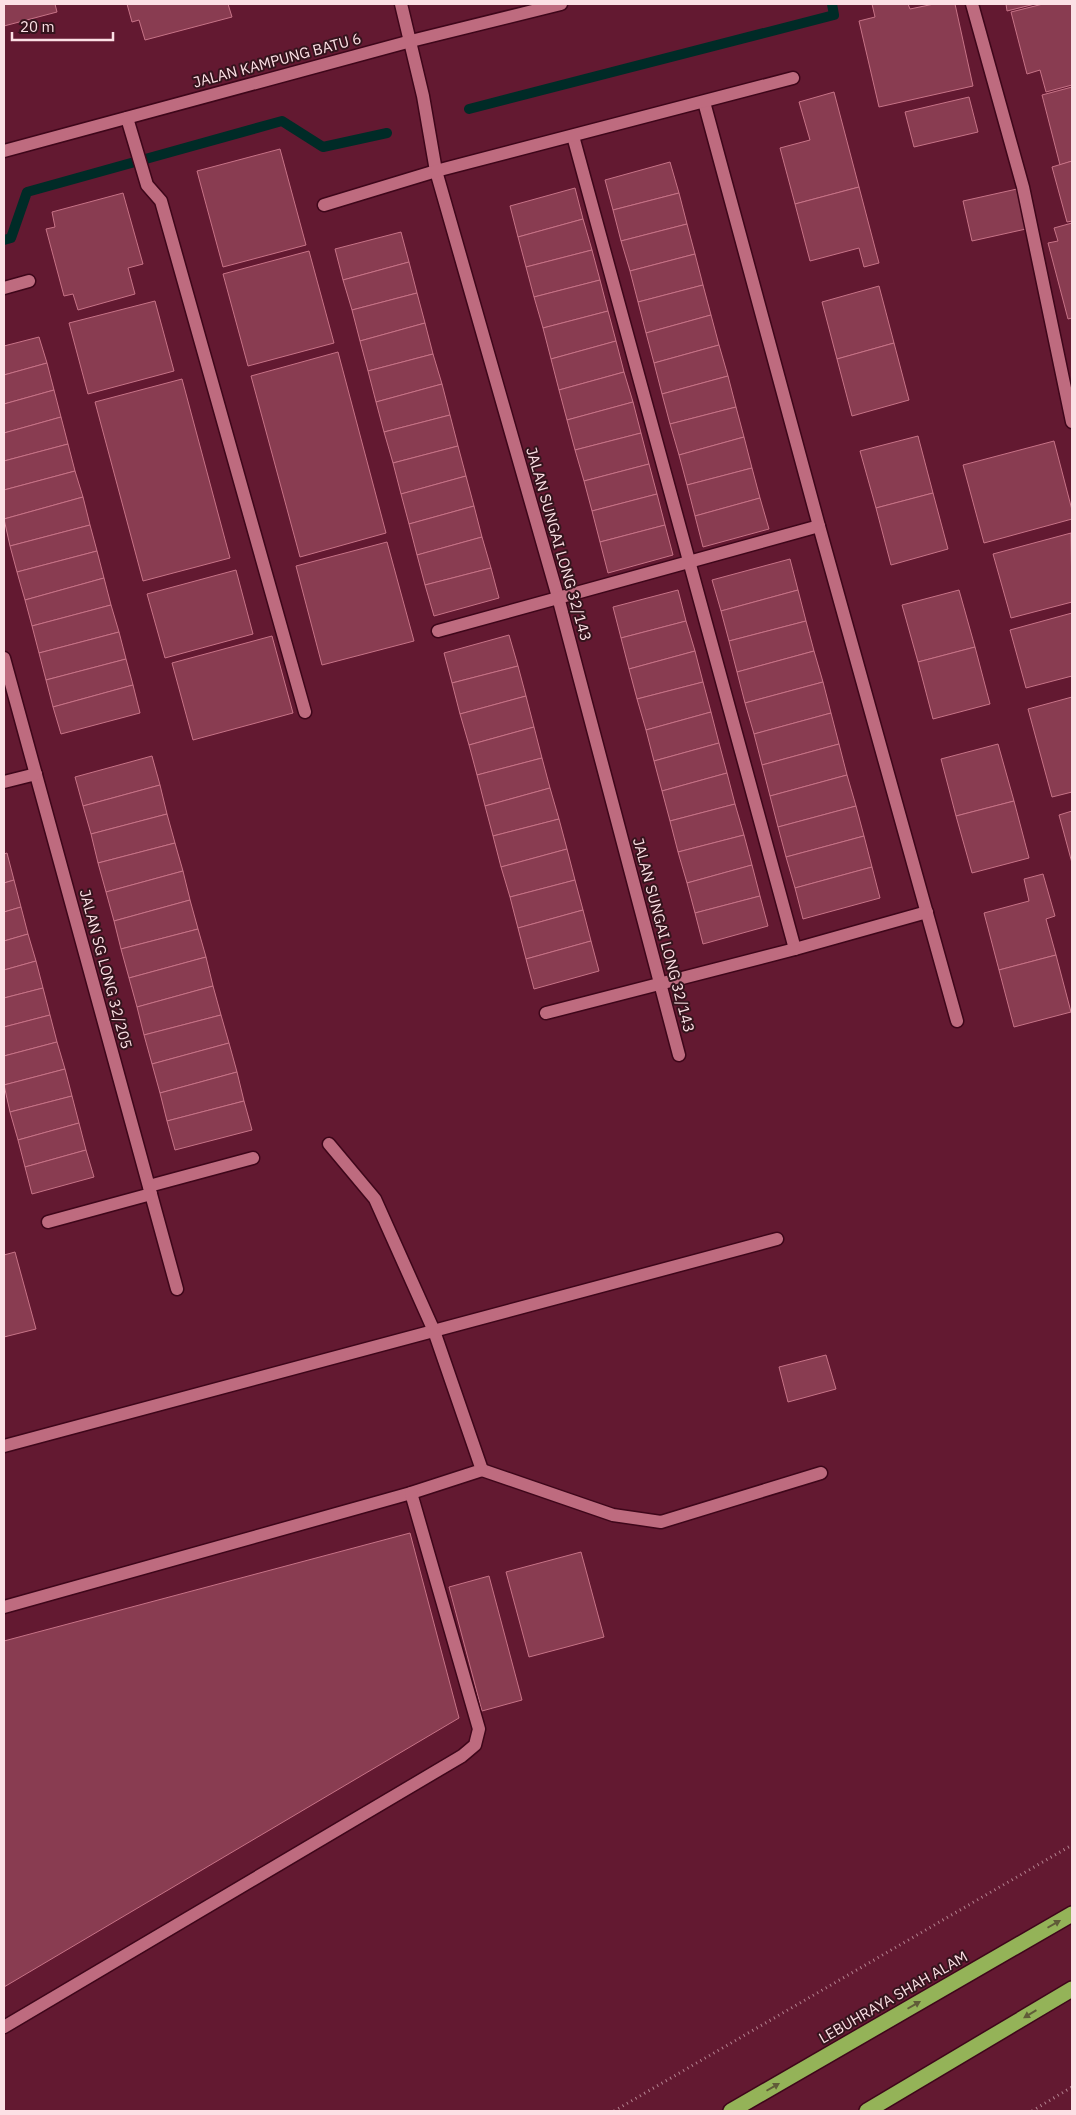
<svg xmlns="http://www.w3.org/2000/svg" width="1076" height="2115" viewBox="0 0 1076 2115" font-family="'IBM Plex Sans',sans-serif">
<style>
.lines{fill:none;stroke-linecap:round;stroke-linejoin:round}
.stream{stroke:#002b27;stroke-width:10}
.building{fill:#893c51;stroke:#c77387}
.minor-casing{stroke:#3e061a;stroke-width:15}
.highway-casing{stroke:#3e061a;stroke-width:18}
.path{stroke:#b58491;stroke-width:3;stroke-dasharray:1 4;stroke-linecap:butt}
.minor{stroke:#be6b7f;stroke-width:12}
.highway{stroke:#94b358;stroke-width:15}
.oneway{fill:#605c38}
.labels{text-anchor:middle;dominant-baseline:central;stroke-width:4;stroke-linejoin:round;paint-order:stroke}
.street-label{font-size:15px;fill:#fce0e5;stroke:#35141d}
</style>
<rect width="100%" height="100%" fill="#631931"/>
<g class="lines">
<g class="stream">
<path d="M 469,109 L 834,15 L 832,4"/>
<path d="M 4,240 L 11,238 L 27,192 L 282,121 L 323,147 L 387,133"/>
</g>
</g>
<g class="building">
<path d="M 4,4 L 55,4 L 57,12 L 4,26 Z"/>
<path d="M 127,4 L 228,4 L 232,17 L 145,40 L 139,20 L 132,22 Z"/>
<path d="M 872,4 L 908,4 L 910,9 L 934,4 L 955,4 L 973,86 L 879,107 L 859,21 L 875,17 Z"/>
<path d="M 1006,4 L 1035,4 L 1007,11 Z"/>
<path d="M 1043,4 L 1072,4 L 1072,85 L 1046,92 L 1040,70 L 1027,74 L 1011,12 Z"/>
<path d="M 1072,87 L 1072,161 L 1060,165 L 1042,95 Z"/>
<path d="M 834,92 L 859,187 L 795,204 L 780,148 L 810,140 L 799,102 Z"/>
<path d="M 969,97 L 978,132 L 914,147 L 905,112 Z"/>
<path d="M 280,149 L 306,245 L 223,267 L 197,171 Z"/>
<path d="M 1072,161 L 1072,221 L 1067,222 L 1052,167 Z"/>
<path d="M 670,162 L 679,193 L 613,210 L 605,180 Z"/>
<path d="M 859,187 L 879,263 L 864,267 L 859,248 L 810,261 L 795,204 Z"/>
<path d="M 575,188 L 583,219 L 518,237 L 510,206 Z"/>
<path d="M 1017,189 L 1026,229 L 972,241 L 963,201 Z"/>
<path d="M 123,193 L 143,264 L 128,268 L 135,294 L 78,310 L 73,294 L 64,296 L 46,229 L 55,227 L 52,212 Z"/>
<path d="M 679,193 L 687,224 L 621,241 L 613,210 Z"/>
<path d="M 583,219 L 592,250 L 526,267 L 518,237 Z"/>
<path d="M 1072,223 L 1072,318 L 1068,319 L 1048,243 L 1058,241 L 1054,228 Z"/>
<path d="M 687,224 L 695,254 L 630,271 L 621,241 Z"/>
<path d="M 401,232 L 409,262 L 343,280 L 335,249 Z"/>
<path d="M 592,250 L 600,280 L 534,297 L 526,267 Z"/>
<path d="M 309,251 L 334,343 L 248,366 L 223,274 Z"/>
<path d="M 695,254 L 703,285 L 638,302 L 630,271 Z"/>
<path d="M 409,262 L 417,293 L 352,310 L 343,280 Z"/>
<path d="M 600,280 L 608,311 L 543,328 L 534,297 Z"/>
<path d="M 703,285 L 711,315 L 646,333 L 638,302 Z"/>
<path d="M 879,286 L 894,343 L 837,359 L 822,302 Z"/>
<path d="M 417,293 L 425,323 L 360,341 L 352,310 Z"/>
<path d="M 155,301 L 174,371 L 88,394 L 69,323 Z"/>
<path d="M 608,311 L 616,341 L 551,359 L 543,328 Z"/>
<path d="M 711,315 L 719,345 L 654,363 L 646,333 Z"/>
<path d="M 425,323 L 433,354 L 368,371 L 360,341 Z"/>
<path d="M 39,337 L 47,363 L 4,375 L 4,346 Z"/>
<path d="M 616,341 L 624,372 L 559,390 L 551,359 Z"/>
<path d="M 894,343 L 909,400 L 852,416 L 837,359 Z"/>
<path d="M 719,345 L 728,376 L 662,394 L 654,363 Z"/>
<path d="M 338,352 L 386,533 L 300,557 L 251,376 Z"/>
<path d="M 433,354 L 442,384 L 376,402 L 368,371 Z"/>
<path d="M 47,363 L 54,390 L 4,404 L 4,375 Z"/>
<path d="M 624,372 L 633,402 L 567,420 L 559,390 Z"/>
<path d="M 728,376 L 736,407 L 670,424 L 662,394 Z"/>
<path d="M 182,379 L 230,558 L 143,581 L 95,402 Z"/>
<path d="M 442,384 L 450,415 L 384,432 L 376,402 Z"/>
<path d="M 54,390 L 61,417 L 4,433 L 4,404 Z"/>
<path d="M 633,402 L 641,433 L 575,450 L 567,420 Z"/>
<path d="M 736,407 L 744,437 L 679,455 L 670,424 Z"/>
<path d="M 450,415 L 458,446 L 393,463 L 384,432 Z"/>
<path d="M 61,417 L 68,444 L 4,461 L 4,433 Z"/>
<path d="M 641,433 L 649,464 L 584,481 L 575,450 Z"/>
<path d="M 918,436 L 933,493 L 876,508 L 860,451 Z"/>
<path d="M 744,437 L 752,468 L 687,485 L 679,455 Z"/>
<path d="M 1054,441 L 1072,510 L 1072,519 L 984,543 L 963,465 Z"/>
<path d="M 68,444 L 75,471 L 4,490 L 4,461 Z"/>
<path d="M 458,446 L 466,476 L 401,494 L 393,463 Z"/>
<path d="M 649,464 L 657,494 L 592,511 L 584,481 Z"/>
<path d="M 752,468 L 760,498 L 695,516 L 687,485 Z"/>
<path d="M 75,471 L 83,497 L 4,519 L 4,490 Z"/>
<path d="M 466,476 L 474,506 L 409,524 L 401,494 Z"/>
<path d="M 933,493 L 948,549 L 891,565 L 876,508 Z"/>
<path d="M 657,494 L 665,525 L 600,542 L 592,511 Z"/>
<path d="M 83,497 L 90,525 L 10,546 L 4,519 Z"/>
<path d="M 760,498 L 769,529 L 703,547 L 695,516 Z"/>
<path d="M 474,506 L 482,537 L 417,555 L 409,524 Z"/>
<path d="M 90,525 L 97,551 L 17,572 L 10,546 Z"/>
<path d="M 665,525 L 673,555 L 608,573 L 600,542 Z"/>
<path d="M 1071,533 L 1072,602 L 1011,618 L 993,554 Z"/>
<path d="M 482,537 L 491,568 L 425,585 L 417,555 Z"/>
<path d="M 387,542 L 414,641 L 322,665 L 296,566 Z"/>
<path d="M 97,551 L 104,578 L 25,600 L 17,572 Z"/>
<path d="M 790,559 L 798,590 L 721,611 L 712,580 Z"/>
<path d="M 491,568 L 499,598 L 434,616 L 425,585 Z"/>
<path d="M 236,570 L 253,634 L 165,658 L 147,594 Z"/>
<path d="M 104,578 L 111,605 L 32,626 L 25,600 Z"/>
<path d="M 678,590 L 686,621 L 621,638 L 613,607 Z"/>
<path d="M 798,590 L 806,621 L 729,641 L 721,611 Z"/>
<path d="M 959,590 L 975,647 L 918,662 L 902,605 Z"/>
<path d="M 111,605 L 119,632 L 39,653 L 32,626 Z"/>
<path d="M 1072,613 L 1072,676 L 1026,688 L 1010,630 Z"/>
<path d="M 686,621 L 695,651 L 629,669 L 621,638 Z"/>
<path d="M 806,621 L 814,651 L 737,672 L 729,641 Z"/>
<path d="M 119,632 L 126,659 L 46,680 L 39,653 Z"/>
<path d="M 509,635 L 518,666 L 452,683 L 444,653 Z"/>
<path d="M 272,636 L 293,713 L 193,740 L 172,663 Z"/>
<path d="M 975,647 L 990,704 L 933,719 L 918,662 Z"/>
<path d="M 695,651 L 703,682 L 637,699 L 629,669 Z"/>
<path d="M 814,651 L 823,682 L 745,703 L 737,672 Z"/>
<path d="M 126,659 L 133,685 L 53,707 L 46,680 Z"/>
<path d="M 518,666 L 526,696 L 460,714 L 452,683 Z"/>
<path d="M 703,682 L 711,712 L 646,730 L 637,699 Z"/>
<path d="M 823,682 L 831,713 L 754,734 L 745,703 Z"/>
<path d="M 133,685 L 140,713 L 61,734 L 53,707 Z"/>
<path d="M 526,696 L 534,727 L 469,745 L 460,714 Z"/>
<path d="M 1072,697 L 1072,792 L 1052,797 L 1028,709 Z"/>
<path d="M 711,712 L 719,743 L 654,761 L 646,730 Z"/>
<path d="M 831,713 L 839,744 L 762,765 L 754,734 Z"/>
<path d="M 534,727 L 542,758 L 477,775 L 469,745 Z"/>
<path d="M 719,743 L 727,773 L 662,791 L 654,761 Z"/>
<path d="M 839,744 L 847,775 L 770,796 L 762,765 Z"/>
<path d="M 998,744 L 1014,801 L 956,816 L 941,759 Z"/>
<path d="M 152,756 L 160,785 L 83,806 L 75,777 Z"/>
<path d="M 542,758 L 550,788 L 485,806 L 477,775 Z"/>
<path d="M 727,773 L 735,804 L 670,821 L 662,791 Z"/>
<path d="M 847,775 L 856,806 L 778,827 L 770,796 Z"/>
<path d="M 160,785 L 167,814 L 91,834 L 83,806 Z"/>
<path d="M 550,788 L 559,819 L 493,836 L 485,806 Z"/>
<path d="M 1014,801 L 1029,858 L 972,873 L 956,816 Z"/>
<path d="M 735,804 L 744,835 L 678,852 L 670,821 Z"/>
<path d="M 856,806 L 864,836 L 786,857 L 778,827 Z"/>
<path d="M 1072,811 L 1072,863 L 1059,815 Z"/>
<path d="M 167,814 L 175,843 L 98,863 L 91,834 Z"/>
<path d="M 559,819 L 567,849 L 501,867 L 493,836 Z"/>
<path d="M 744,835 L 752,865 L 687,883 L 678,852 Z"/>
<path d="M 864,836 L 872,867 L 795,888 L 786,857 Z"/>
<path d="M 175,843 L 183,871 L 106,892 L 98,863 Z"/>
<path d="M 567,849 L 575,880 L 510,897 L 501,867 Z"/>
<path d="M 7,853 L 14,880 L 4,883 L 4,854 Z"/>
<path d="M 752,865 L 760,896 L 695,913 L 687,883 Z"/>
<path d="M 872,867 L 880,898 L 803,919 L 795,888 Z"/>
<path d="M 183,871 L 190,900 L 114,921 L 106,892 Z"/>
<path d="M 1043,874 L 1055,916 L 1046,919 L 1056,955 L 999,970 L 984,913 L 1029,901 L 1024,879 Z"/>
<path d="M 14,880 L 21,907 L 4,912 L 4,883 Z"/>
<path d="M 575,880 L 583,910 L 518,928 L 510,897 Z"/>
<path d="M 760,896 L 768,926 L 703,944 L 695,913 Z"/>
<path d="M 190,900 L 198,929 L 121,949 L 114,921 Z"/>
<path d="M 21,907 L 28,934 L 4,941 L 4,912 Z"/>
<path d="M 583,910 L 591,941 L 526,959 L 518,928 Z"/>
<path d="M 198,929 L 206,957 L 129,978 L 121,949 Z"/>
<path d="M 28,934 L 36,961 L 4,970 L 4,941 Z"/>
<path d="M 591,941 L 599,971 L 534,989 L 526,959 Z"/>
<path d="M 1056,955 L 1071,1012 L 1014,1027 L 999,970 Z"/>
<path d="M 206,957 L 213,986 L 137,1007 L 129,978 Z"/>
<path d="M 36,961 L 43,988 L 4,998 L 4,970 Z"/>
<path d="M 213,986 L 221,1015 L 144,1035 L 137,1007 Z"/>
<path d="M 43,988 L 50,1015 L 4,1027 L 4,998 Z"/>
<path d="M 50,1015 L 57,1042 L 4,1056 L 4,1027 Z"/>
<path d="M 221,1015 L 229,1043 L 152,1064 L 144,1035 Z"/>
<path d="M 57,1042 L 65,1069 L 4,1085 L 4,1056 Z"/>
<path d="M 229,1043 L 237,1072 L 160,1093 L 152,1064 Z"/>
<path d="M 65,1069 L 72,1096 L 10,1112 L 4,1085 Z"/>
<path d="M 237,1072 L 244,1101 L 167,1121 L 160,1093 Z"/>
<path d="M 72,1096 L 79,1123 L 18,1140 L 10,1112 Z"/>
<path d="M 244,1101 L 252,1130 L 175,1150 L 167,1121 Z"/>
<path d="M 79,1123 L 86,1150 L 25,1167 L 18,1140 Z"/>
<path d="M 86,1150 L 94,1177 L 32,1194 L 25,1167 Z"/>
<path d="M 15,1252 L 36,1329 L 4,1337 L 4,1255 Z"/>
<path d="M 826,1355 L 836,1389 L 788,1402 L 779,1367 Z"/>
<path d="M 410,1533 L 459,1718 L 4,1987 L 4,1641 Z"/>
<path d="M 581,1552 L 604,1637 L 529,1657 L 506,1572 Z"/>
<path d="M 489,1576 L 522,1700 L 482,1711 L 449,1587 Z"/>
</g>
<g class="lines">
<defs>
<g id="minor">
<path d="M 401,4 L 423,96 L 436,171 L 558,597 L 679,1055"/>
<path d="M 972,4 L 1023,187 L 1072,422"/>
<path d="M 704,102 L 819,526 L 957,1021"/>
<path d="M 127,118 L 147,185 L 161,201 L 305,712"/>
<path d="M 573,136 L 795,949"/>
<path d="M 4,151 L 411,41 L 561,4"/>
<path d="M 324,205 L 436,171 L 793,78"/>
<path d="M 4,288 L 29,281"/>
<path d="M 438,631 L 819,526"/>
<path d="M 4,658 L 177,1289"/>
<path d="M 4,782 L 36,774"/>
<path d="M 546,1013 L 795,949 L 927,912"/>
<path d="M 149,1186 L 253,1158"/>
<path d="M 48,1222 L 151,1194"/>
<path d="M 4,1446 L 777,1239"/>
<path d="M 482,1470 L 613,1515 L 661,1522 L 821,1473"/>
<path d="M 4,1607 L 411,1493 L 482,1470 L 434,1331 L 375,1199 L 329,1144"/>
<path d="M 4,2027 L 462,1756 L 475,1745 L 479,1729 L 411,1493"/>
</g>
<g id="highway">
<path d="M 731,2111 L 1072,1914"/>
<path d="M 867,2111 L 1072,1989"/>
</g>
</defs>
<use href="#minor" class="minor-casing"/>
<use href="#highway" class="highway-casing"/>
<g class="path">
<path d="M 614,2111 L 1072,1845"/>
<path d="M 1032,2111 L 1072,2087"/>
</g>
<use href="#minor" class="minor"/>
<use href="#highway" class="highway"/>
</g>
<defs><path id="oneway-solid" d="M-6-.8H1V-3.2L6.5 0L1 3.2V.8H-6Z" transform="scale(1.25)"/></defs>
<g class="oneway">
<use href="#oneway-solid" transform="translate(1054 1924) rotate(-30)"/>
<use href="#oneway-solid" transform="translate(914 2005) rotate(-30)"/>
<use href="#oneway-solid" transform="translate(1030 2014) rotate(149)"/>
<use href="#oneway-solid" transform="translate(773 2087) rotate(-30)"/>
</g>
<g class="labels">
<g class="street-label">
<text transform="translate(277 60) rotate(-15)">JALAN KAMPUNG BATU 6</text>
<text transform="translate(559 544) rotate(74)">JALAN SUNGAI LONG 32/143</text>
<text transform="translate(664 935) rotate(75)">JALAN SUNGAI LONG 32/143</text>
<text transform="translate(106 969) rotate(75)">JALAN SG LONG 32/205</text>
<text transform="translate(893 1997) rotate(-30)">LEBUHRAYA SHAH ALAM</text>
</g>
</g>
<rect width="1076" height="2115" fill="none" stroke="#fce0e5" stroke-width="10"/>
<path d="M12 32v8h101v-8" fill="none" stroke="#fce0e5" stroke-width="2.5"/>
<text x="20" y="32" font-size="15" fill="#fce0e5" stroke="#35141d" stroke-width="4" paint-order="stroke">20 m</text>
</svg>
